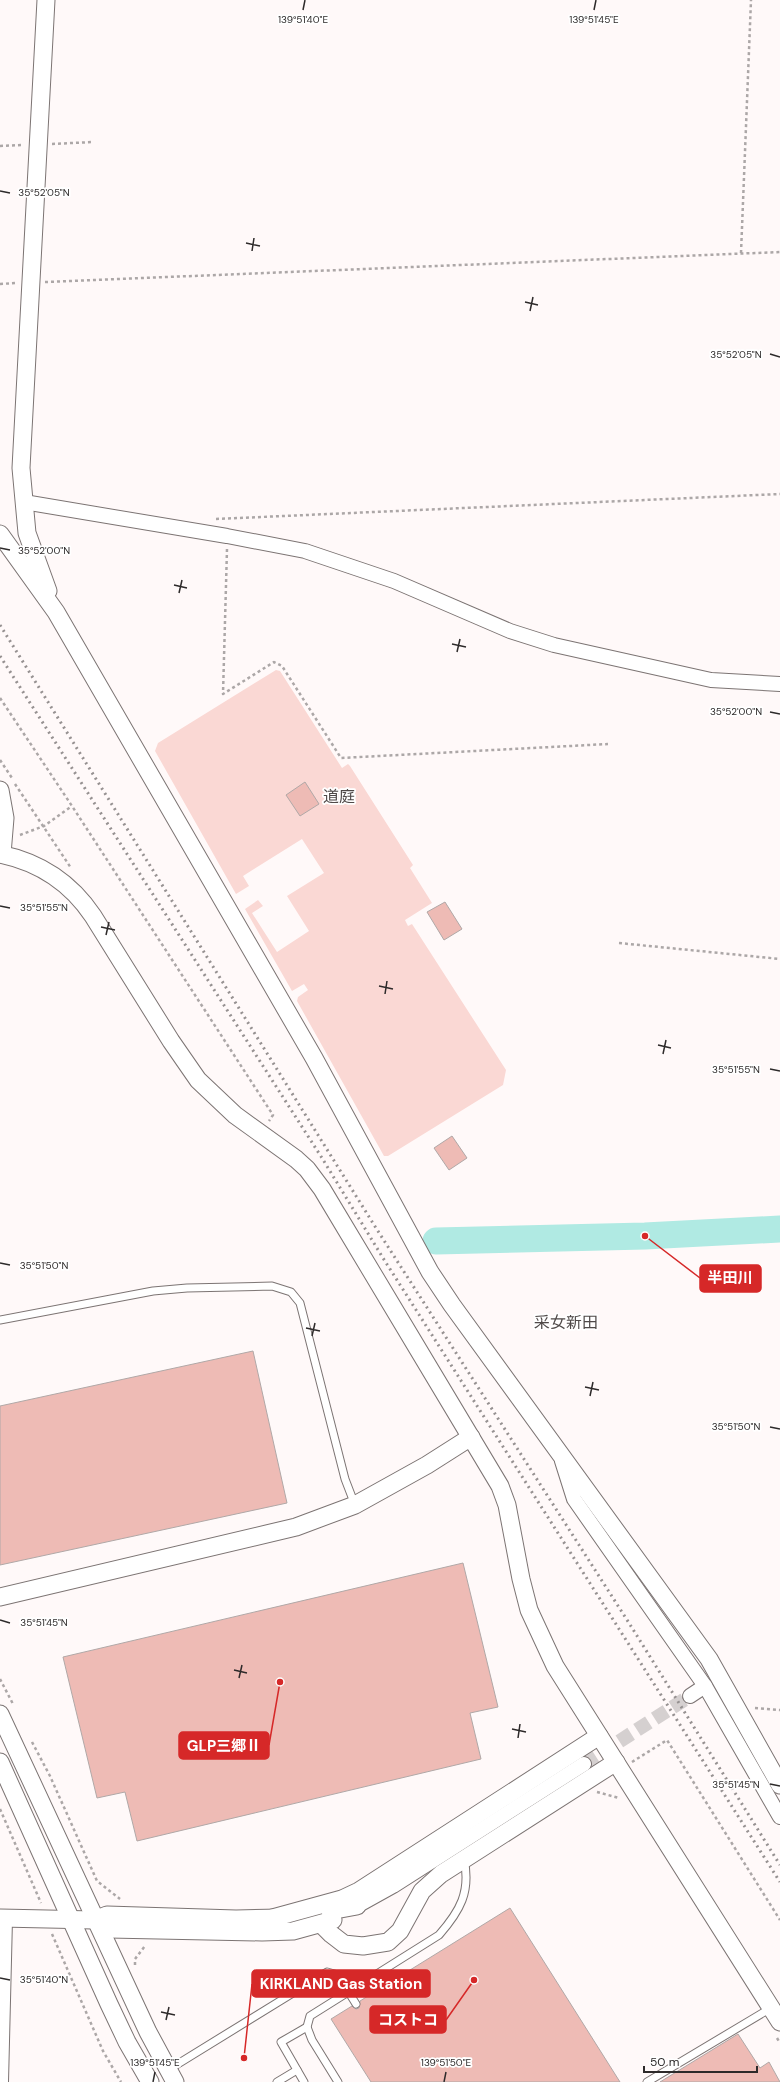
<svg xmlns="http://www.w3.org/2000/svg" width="780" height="2082" viewBox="0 0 780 2082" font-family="'DM Sans','Noto Sans JP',sans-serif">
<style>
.green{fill:#fad8d4}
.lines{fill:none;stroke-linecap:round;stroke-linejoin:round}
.river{stroke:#b0eae3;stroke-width:27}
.building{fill:#eebbb5;stroke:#b0a8a7}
.minor-tunnel{stroke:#d5d0d0;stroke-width:14;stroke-dasharray:14 7;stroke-linecap:butt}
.service-casing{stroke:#7c7473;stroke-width:9}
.minor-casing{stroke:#7c7473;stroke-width:16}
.tertiary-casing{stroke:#7c7473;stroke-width:19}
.path{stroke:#aca7a7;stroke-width:2.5;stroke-dasharray:3 3;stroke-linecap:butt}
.service{stroke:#fff;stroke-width:7}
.minor{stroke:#fff;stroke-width:14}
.tertiary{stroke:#fff;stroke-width:17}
.rail{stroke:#969191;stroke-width:3;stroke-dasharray:2 4;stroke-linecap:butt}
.ticks{fill:none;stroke:#2d2a2a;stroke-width:1.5}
.labels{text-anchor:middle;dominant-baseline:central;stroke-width:3.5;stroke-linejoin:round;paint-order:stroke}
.quarter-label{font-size:16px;fill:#4f4948;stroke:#fff}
.ticks-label{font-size:10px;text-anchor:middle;fill:#2d2a2a;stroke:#fff;stroke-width:3.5;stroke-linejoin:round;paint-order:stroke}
.leader{fill:none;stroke:#d62828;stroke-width:1.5}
.callout-dot{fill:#d62828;stroke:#fff;stroke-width:1.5}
.callout{fill:#d62828;stroke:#d62828;stroke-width:1.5}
.callout-label{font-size:15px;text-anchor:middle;font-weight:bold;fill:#fff}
</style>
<rect width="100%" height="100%" fill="#fff9f9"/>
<path class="green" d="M 276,670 L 280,671 L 342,768 L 348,764 L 350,766 L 413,865 L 410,868 L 432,903 L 405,920 L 408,926 L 412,924 L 506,1070 L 503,1085 L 388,1156 L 384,1156 L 297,1001 L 298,997 L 308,990 L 304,984 L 292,991 L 245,909 L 258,900 L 263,906 L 252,913 L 277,952 L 309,931 L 287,896 L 324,873 L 302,839 L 243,876 L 249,886 L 236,894 L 155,751 L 158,743 Z"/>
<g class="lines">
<path class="river" d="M 436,1241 L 645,1236 L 780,1229"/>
</g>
<g class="building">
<path d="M 305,782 L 319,804 L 300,816 L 286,795 Z"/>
<path d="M 445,902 L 462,929 L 444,940 L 427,912 Z"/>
<path d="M 452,1136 L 467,1158 L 449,1170 L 434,1148 Z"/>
<path d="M 253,1351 L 287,1503 L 0,1565 L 0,1406 Z"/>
<path d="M 463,1563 L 498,1707 L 470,1713 L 481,1759 L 137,1841 L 125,1792 L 97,1798 L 63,1657 Z"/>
<path d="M 510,1908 L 620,2082 L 371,2082 L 331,2019 L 352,2006 L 356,2009 L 359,2008 L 360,2001 Z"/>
<path d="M 738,2034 L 760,2068 L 769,2062 L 780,2082 L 660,2082 Z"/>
</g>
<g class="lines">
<path class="minor-tunnel" d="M 584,1764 L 690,1696"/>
<defs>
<g id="service">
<path d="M 0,1320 L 153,1291 L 187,1288 L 272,1286 L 291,1292 L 300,1303 L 345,1479 L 355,1505"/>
<path d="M 168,2070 L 327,1972 L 338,1975 L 356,2004"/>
<path d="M 277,2082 L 297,2070"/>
<path d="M 304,2082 L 281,2042 L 307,2027"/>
<path d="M 338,2082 L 312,2040 L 307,2027 L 310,2016 L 439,1935 C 460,1911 471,1892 464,1859"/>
<path d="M 647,2082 L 771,2008"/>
</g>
<g id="minor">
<path d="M 24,502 L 227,536 L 305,551 L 394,581 L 510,631 L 554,645 L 711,680 L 780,684"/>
<path d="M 562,1461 L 574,1499 L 705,1686 L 780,1817"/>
<path d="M 690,1696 L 705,1686"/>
<path d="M 357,1906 L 393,1886 L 584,1764"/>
<path d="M 1,2082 L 5,1919"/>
</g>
<g id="tertiary">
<path d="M 46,0 L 21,468 L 27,533 L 48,591"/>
<path d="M 0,534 L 56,612 L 314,1058 L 430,1272 L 452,1305 L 709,1659 L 780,1785"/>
<path d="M 0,790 L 5,818 L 2,854"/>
<path d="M 0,854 C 39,862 71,883 93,916 L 171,1041 L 198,1080 L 235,1115 L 296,1159 L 307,1169 L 322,1189 L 500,1486 L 507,1505 L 521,1579 L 529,1610 L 555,1666 L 780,2022"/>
<path d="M 0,1597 L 296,1527 L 355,1505 L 427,1465 L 471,1437"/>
<path d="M 0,1714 L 148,2032 L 175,2082"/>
<path d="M 0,1762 L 109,2004 L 127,2042 L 150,2082"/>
<path d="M 330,1911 L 357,1906"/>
<path d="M 0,1918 L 94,1920 L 107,1915 L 236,1919 L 280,1918"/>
<path d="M 269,1919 L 342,1899 L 359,1891 L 599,1736"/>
<path d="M 94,1920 L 109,1929 L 262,1932 L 293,1931 L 333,1920"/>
<path d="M 322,1925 L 331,1934 L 344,1944 L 363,1946 L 388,1942 L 400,1931 L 422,1891 L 441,1874 L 616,1762"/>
</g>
</defs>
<use href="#service" class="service-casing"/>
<use href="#minor" class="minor-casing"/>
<use href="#tertiary" class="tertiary-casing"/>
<g class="path">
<path d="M 52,144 L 93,142"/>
<path d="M 0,146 L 23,145"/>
<path d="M 741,253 L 751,0"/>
<path d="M 45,282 L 780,252"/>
<path d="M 0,284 L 16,283"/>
<path d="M 216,519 L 780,494"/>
<path d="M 227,549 L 223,694 L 274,662 L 282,666 L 341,758 L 608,744"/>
<path d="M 0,698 L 72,806 L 273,1115 L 269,1121"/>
<path d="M 0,760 L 12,778"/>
<path d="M 15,784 L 71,868"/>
<path d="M 20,835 L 44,826 L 72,806"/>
<path d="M 619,943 L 780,959"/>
<path d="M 0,1679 L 13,1704"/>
<path d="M 755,1708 L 780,1710"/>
<path d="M 32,1742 L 50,1776 L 97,1881 L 120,1899"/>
<path d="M 632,1762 L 667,1740 L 780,1920"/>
<path d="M 597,1792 L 619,1798"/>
<path d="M 0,1809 L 41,1903"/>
<path d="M 52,1934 L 103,2051 L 121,2082"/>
<path d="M 135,1965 L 135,1959 L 145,1946"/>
<path d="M 777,2038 L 780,2043"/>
</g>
<use href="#service" class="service"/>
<use href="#minor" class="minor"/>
<use href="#tertiary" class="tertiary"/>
<g class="rail">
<path d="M 0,625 L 376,1228 L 629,1623 L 780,1865"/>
<path d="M 0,656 L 322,1158 L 383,1258 L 780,1882"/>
</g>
</g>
<path class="ticks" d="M 303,10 L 305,0M 594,10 L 596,0M 0,191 L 10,193M 246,243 L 260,246M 252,251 L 254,238M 525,302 L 538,305M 530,311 L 533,297M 770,354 L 780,357M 0,548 L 10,550M 174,585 L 187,588M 179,593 L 182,580M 452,644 L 466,647M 457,652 L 460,639M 770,712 L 780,714M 0,906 L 10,908M 101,927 L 115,930M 106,935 L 109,922M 379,986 L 393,989M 385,994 L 387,981M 658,1045 L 671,1048M 663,1054 L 666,1040M 770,1069 L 780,1071M 0,1263 L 10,1265M 306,1328 L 320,1331M 312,1336 L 315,1323M 585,1387 L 599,1390M 590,1396 L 593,1382M 770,1427 L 780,1429M 0,1620 L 10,1623M 234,1670 L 247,1673M 239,1678 L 242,1665M 512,1729 L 526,1732M 518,1738 L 520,1724M 770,1784 L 780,1786M 0,1978 L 10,1980M 161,2012 L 175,2015M 166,2020 L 169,2007M 153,2082 L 155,2072M 444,2082 L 446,2072"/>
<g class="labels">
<g class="quarter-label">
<text x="339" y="796">道庭</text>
<text x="566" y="1322">采女新田</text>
</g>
</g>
<g class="ticks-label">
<text x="303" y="23">139°51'40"E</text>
<text x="594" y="23">139°51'45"E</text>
<text x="44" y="196">35°52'05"N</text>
<text x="736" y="358">35°52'05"N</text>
<text x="44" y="554">35°52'00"N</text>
<text x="736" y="715">35°52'00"N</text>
<text x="44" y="911">35°51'55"N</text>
<text x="736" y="1073">35°51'55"N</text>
<text x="44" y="1269">35°51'50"N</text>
<text x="736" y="1430">35°51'50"N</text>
<text x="44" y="1626">35°51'45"N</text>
<text x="736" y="1788">35°51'45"N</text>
<text x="44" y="1983">35°51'40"N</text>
<text x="155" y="2066">139°51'45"E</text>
<text x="446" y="2066">139°51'50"E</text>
</g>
<path class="leader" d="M645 1236L700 1278M280 1682L269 1745M244 2058L252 1984M474 1980L446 2020"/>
<g class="callout-dot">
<circle cx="645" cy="1236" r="4"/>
<circle cx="280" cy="1682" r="4"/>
<circle cx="244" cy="2058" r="4"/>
<circle cx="474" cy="1980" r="4"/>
</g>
<g class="callout">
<rect x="700" y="1265" width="61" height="27" rx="4"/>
<rect x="179" y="1732" width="90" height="27" rx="4"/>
<rect x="252" y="1970" width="178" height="27" rx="4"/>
<rect x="370" y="2006" width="76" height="27" rx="4"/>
</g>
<g class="callout-label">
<text x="730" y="1283">半田川</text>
<text x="224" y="1751">GLP三郷Ⅱ</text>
<text x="341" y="1989">KIRKLAND Gas Station</text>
<text x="408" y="2025">コストコ</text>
</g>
<path d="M644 2066v6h113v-6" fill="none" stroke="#2d2a2a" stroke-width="2"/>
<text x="650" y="2066" font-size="12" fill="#2d2a2a" stroke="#ffffff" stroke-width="3" paint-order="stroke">50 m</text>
</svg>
